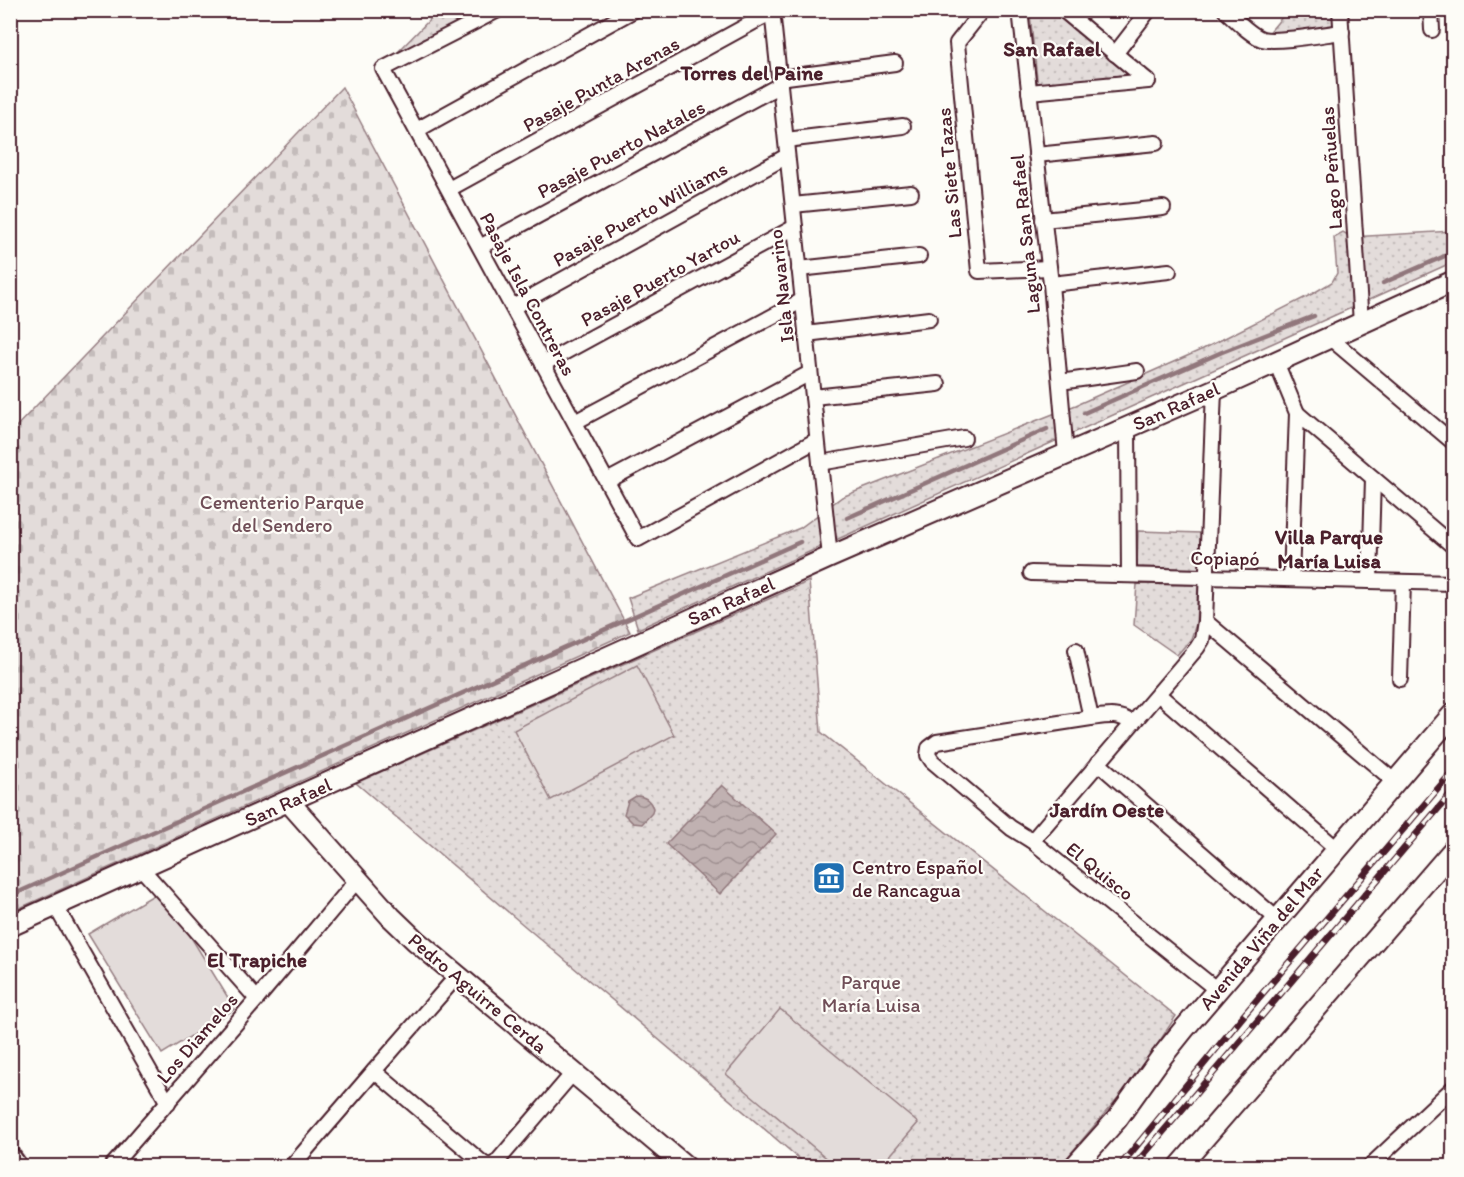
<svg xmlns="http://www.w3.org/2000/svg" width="1464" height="1177" viewBox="0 0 1464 1177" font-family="Itim,sans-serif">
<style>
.green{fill:url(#green-dots);stroke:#967e82;stroke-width:1.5}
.cemetery{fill:url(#cemetery-stones);stroke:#967e82;stroke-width:1.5}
.pitch{fill:#e3dcda;stroke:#967e82;stroke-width:1.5}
.water{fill:url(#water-waves);stroke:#91777b;stroke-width:1.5}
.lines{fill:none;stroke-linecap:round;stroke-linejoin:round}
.stream{stroke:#91777b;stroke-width:4.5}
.street-casing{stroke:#4a1f2b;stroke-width:18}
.secondary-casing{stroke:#4a1f2b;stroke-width:24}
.primary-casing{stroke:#4a1f2b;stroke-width:27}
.street{stroke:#fdfcf7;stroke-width:14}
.secondary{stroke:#fdfcf7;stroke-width:20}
.primary{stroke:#fdfcf7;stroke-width:22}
.rail-casing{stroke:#4a1f2b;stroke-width:7}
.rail{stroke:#fdfcf7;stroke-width:4.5;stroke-dasharray:14;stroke-linecap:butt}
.labels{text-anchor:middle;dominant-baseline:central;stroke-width:4.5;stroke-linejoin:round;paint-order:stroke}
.street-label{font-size:20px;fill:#4a1f2b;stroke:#fdfcf7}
.park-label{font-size:20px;fill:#704e57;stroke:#fdfcf7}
.poi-label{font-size:20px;fill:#4a1f2b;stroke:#fdfcf7;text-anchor:start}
.neighbourhood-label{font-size:21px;font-weight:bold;fill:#4a1f2b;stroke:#fdfcf7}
</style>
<defs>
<pattern id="green-dots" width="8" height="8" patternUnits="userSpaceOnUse" patternTransform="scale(1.5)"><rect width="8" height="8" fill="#e3dcda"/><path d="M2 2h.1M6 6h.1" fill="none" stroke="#c4bcbb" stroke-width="1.8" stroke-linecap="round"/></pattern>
<pattern id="cemetery-stones" width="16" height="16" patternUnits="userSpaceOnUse" patternTransform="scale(1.5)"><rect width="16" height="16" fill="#e3dcda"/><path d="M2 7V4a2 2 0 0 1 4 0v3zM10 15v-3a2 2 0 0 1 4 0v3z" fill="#c4bcbb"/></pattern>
<pattern id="water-waves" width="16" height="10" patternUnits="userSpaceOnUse" patternTransform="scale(1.5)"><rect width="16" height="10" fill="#c0b1b1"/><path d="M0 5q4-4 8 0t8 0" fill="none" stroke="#9e8f90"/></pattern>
</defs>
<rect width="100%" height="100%" fill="#fdfcf7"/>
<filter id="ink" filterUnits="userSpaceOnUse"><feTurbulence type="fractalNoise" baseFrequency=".0167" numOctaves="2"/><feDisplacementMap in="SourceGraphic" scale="12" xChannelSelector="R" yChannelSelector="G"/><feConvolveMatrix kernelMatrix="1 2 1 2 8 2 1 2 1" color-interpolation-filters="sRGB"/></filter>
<g filter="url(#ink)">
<g class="green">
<path d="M 438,11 L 483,11 L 395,55 Z"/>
<path d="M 1031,11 L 1058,11 L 1129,71 L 1130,76 L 1127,79 L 1038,88 L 1030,14 Z"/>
<path d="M 1287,11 L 1336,11 L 1337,29 L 1268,34 Z"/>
<path d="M 1453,231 L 1453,262 L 638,629 L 628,598 L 800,528 L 842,497 L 1076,405 L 1203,349 L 1312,294 L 1332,282 L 1337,273 L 1334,237 L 1343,232 L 1351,237 Z"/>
<path d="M 1138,531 L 1201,533 L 1200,569 L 1137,567 Z"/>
<path d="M 809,581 L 821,732 L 1176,1016 L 1139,1073 L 1060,1166 L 808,1166 L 356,783 Z"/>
<path d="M 1137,584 L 1198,585 L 1196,624 L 1191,639 L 1177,655 L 1134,625 Z"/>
</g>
<path class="cemetery" d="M 342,87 L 630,632 L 11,912 L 11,432 Z"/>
<g class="pitch">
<path d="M 637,665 L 674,735 L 551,800 L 514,730 Z"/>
<path d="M 162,890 L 235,1009 L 162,1054 L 88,934 Z"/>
<path d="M 780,1009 L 918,1123 L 881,1166 L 836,1166 L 726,1074 Z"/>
</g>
<g class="water">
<path d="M 722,785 L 776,834 L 720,894 L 666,844 Z"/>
<path d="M 636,796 C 645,796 650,800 653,808 L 652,813 L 642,824 L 633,823 L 624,814 L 628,801 Z"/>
</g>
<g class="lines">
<g class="stream">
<path d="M 1383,283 L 1454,252"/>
<path d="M 1084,413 L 1222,352 L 1314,316"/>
<path d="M 847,518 L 1047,429"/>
<path d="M 10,896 L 800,542"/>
</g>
<defs>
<g id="street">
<path d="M 498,10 L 383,69 L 638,539 L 817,440"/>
<path d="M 772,10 L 830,557"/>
<path d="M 983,10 L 957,43 L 979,271 L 1049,268"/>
<path d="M 1020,10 L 1051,284 L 1066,454"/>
<path d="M 1063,10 L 1148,81"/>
<path d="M 1225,10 C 1235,19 1250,35 1262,39 C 1277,43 1325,34 1342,32"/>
<path d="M 1340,10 L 1361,323"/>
<path d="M 1431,10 L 1432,30"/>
<path d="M 1115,54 L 1149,10"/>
<path d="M 779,78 L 895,63"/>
<path d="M 1029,92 L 1148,81"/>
<path d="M 417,130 L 634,10"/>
<path d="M 786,140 L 903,126"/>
<path d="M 1036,155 L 1156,143"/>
<path d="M 449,189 L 772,12"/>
<path d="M 793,205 L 911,193"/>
<path d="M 1043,220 L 1163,208"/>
<path d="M 480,247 L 780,85"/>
<path d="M 799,269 L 919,256"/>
<path d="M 1051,284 L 1169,271"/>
<path d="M 513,307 L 787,156"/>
<path d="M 806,334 L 929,319"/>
<path d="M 1330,338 L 1454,443"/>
<path d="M 1276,362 L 1297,413 L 1291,579"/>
<path d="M 543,364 L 795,227"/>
<path d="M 1060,382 L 1137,371"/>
<path d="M 813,397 L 938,384"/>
<path d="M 1297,413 L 1454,547"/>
<path d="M 575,422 L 803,300"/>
<path d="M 1128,427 L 1129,575"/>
<path d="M 820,463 L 964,438"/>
<path d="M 607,481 L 810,373"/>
<path d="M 1031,573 L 1454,583"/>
<path d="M 1370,581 L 1373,478"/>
<path d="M 1205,621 L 1394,781"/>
<path d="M 1076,650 L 1091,718"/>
<path d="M 1400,679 L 1403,582"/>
<path d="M 1158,694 L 1337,849"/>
<path d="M 1132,723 C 1119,713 1106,716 1091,718 L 937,742 L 929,748 L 928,755 L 932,761 L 1011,828 L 1032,841 L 1217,990"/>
<path d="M 1098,763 L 1277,919"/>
<path d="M 1032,841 L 1197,648 L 1202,640 L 1205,621 L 1214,390"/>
<path d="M 141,868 L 257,999"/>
<path d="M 56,907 L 168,1103"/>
<path d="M 374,1071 L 484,1164 L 490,1166 L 496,1163 L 573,1073"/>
<path d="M 112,1166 L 257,999 L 358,879"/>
<path d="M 292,1166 L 374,1071 L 457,976"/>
<path d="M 1370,1166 L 1454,1087"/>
</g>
<g id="secondary">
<path d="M 289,802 L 391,917 L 416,941 L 685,1166"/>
<path d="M 10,926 L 830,557 L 1214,390 L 1454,281"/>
<path d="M 1075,1166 L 1117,1119 L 1160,1059 L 1184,1029 L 1454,713"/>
<path d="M 1180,1166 L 1454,849"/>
</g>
<path id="primary" d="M 10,1159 L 15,1166"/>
</defs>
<use href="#street" class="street-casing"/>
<use href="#secondary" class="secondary-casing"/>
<use href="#primary" class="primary-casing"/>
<use href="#street" class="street"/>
<use href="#secondary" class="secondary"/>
<use href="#primary" class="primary"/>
<defs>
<g id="rail">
<path d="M 1120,1166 L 1244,1015 L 1454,770"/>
<path d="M 1134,1166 L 1454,790"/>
</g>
</defs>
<use href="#rail" class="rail-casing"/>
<use href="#rail" class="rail"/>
</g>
</g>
<defs>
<symbol id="museum-square" viewBox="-11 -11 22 22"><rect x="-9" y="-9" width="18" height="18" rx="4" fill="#1f6fb2" stroke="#fdfcf7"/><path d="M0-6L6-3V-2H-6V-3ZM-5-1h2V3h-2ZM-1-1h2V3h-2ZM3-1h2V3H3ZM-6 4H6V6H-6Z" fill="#fff"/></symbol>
</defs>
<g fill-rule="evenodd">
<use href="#museum-square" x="810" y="859" width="38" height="38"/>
</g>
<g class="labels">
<g class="street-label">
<text transform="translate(601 84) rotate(-29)">Pasaje Punta Arenas</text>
<text transform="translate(621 149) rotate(-28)">Pasaje Puerto Natales</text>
<text transform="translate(1331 168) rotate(-94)">Lago Peñuelas</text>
<text transform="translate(949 173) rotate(-95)">Las Siete Tazas</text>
<text transform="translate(640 214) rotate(-29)">Pasaje Puerto Williams</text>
<text transform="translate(1025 234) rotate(-96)">Laguna San Rafael</text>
<text transform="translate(660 278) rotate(-29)">Pasaje Puerto Yartou</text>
<text transform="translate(781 286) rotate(-96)">Isla Navarino</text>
<text transform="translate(528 294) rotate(62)">Pasaje Isla Contreras</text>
<text transform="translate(1176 406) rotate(-24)">San Rafael</text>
<text transform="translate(1225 558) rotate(1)">Copiapó</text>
<text transform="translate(731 601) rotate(-24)">San Rafael</text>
<text transform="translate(288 802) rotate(-24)">San Rafael</text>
<text transform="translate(1100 871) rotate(39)">El Quisco</text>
<text transform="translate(1261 938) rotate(-50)">Avenida Viña del Mar</text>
<text transform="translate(478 993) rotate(40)">Pedro Aguirre Cerda</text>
<text transform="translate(197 1038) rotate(-49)">Los Diamelos</text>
</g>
<g class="park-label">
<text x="282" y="502">Cementerio Parque<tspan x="282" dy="23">del Sendero</tspan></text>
<text x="871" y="982">Parque<tspan x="871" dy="23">María Luisa</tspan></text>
</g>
<g class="poi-label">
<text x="852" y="867">Centro Español<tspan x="852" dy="23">de Rancagua</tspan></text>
</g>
<g class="neighbourhood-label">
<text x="1052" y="48">San Rafael</text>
<text x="752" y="72">Torres del Paine</text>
<text x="1329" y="536">Villa Parque<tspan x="1329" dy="24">María Luisa</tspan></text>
<text x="1107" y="809">Jardín Oeste</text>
<text x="257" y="959">El Trapiche</text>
</g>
</g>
<rect width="1464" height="1177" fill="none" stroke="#fdfcf7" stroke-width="36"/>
<rect x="18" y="18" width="1428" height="1141" fill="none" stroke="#4a1f2b" stroke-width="2" filter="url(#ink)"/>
</svg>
